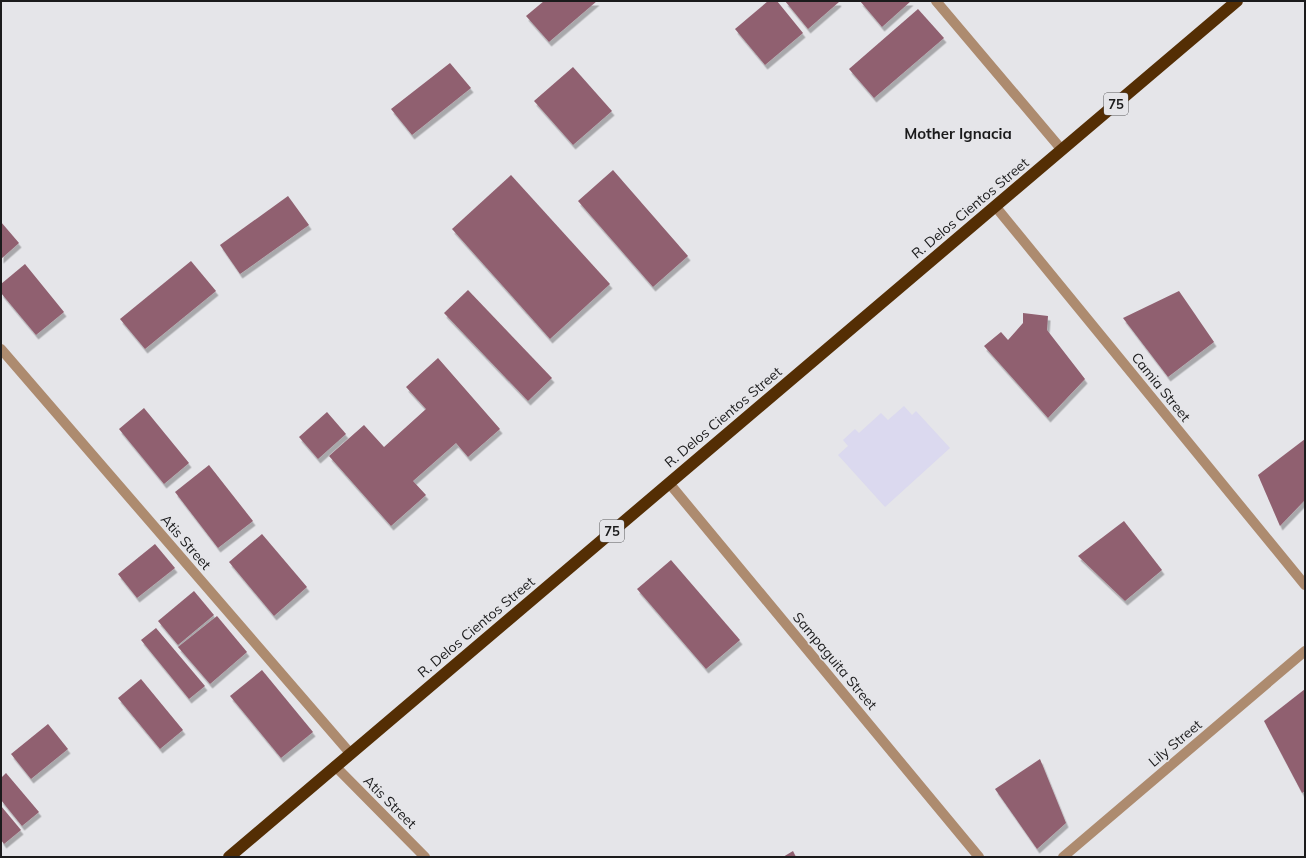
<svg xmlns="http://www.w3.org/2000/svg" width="1306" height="858" viewBox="0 0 1306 858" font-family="Mulish,sans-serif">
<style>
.medical{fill:#dbd9ef}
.building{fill:#906070;filter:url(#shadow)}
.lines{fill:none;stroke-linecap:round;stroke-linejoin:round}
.street{stroke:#ad8b6f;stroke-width:10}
.highway{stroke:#542e04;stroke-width:12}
.labels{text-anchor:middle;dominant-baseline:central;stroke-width:3.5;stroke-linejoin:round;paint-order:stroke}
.shield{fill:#e5e5e9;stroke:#58585a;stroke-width:1}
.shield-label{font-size:13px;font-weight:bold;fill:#1b1b1c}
.street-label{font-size:14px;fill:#1b1b1c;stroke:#e5e5e9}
.neighbourhood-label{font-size:15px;font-weight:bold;fill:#1b1b1c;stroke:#e5e5e9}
</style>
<defs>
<filter id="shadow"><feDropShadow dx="2.5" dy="4.5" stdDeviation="0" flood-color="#0004"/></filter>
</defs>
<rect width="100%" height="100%" fill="#e5e5e9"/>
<path class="medical" d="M 904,406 L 912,415 L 916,411 L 950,448 L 885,507 L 838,455 L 848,446 L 843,440 L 855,429 L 859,433 L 881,413 L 888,420 Z"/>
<g class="building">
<path d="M 544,1 L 597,1 L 549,42 L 526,16 Z"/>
<path d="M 768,1 L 777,1 L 803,33 L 765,65 L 735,29 Z"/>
<path d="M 785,1 L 838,1 L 839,2 L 808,29 Z"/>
<path d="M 860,1 L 911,1 L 882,27 Z"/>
<path d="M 918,9 L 944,38 L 874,98 L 849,69 Z"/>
<path d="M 450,63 L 471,88 L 412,135 L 391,109 Z"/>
<path d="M 573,67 L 612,111 L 573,145 L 534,101 Z"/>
<path d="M 613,170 L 688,256 L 653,287 L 578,201 Z"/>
<path d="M 511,175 L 610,284 L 550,339 L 452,229 Z"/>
<path d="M 288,196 L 309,225 L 240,274 L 220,245 Z"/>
<path d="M 1,222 L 19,243 L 1,259 Z"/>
<path d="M 191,261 L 216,291 L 145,349 L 120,319 Z"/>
<path d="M 25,264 L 64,312 L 36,335 L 1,293 L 1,284 Z"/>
<path d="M 468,290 L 552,378 L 528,401 L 444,313 Z"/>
<path d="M 1179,291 L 1214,342 L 1168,377 L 1123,318 Z"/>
<path d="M 1023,313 L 1048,316 L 1047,330 L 1085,379 L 1048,418 L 984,346 L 1001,332 L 1008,340 L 1023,323 Z"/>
<path d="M 438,358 L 500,429 L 468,457 L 456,443 L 413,481 L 426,495 L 391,526 L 329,456 L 364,425 L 384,447 L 426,409 L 406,387 Z"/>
<path d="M 144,408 L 189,463 L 164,484 L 119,429 Z"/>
<path d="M 327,412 L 346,434 L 318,459 L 299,437 Z"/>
<path d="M 1305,439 L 1305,500 L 1280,526 L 1258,475 Z"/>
<path d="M 209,465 L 253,521 L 218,548 L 175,492 Z"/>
<path d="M 1124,521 L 1162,570 L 1125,601 L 1078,556 Z"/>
<path d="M 262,534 L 307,587 L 274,616 L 229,562 Z"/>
<path d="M 155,544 L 175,568 L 137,598 L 118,574 Z"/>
<path d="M 671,560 L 740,640 L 706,669 L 637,589 Z"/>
<path d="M 194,591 L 214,615 L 178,645 L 158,621 Z"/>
<path d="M 217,616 L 247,652 L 210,684 L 178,647 Z"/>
<path d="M 156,628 L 205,686 L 189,699 L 141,640 Z"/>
<path d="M 262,670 L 313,732 L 281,758 L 230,696 Z"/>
<path d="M 141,679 L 183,730 L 160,749 L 118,698 Z"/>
<path d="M 1305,689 L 1305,791 L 1302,793 L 1264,721 Z"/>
<path d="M 48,724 L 68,749 L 31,779 L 11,754 Z"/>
<path d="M 1040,759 L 1066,823 L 1037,849 L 995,789 Z"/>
<path d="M 6,773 L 39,812 L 22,826 L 1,800 L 1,778 Z"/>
<path d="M 1,806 L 21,830 L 4,844 L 1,840 Z"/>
<path d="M 793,851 L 796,857 L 783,857 Z"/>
</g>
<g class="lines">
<g class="street">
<path d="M 936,1 L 1062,150"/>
<path d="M 995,206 L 1305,585"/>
<path d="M 1,349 L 350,753"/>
<path d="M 669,483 L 979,857"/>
<path d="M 335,766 L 425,857"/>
<path d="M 1063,857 L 1305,651"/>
</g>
<path class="highway" d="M 229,857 L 1237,1"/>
</g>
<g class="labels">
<g class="shield">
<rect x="1104" y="93" width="24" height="22" rx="3"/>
<rect x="600" y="520" width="24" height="22" rx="3"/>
</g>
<g class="shield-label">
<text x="1116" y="104">75</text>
<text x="612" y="531">75</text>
</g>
<g class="street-label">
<text transform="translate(970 208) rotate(-40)">R. Delos Cientos Street</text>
<text transform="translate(1161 387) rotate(51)">Camia Street</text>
<text transform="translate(723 417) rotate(-40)">R. Delos Cientos Street</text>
<text transform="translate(186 542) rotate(49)">Atis Street</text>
<text transform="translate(476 627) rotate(-40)">R. Delos Cientos Street</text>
<text transform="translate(835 661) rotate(50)">Sampaguita Street</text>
<text transform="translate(1175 743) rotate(-40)">Lily Street</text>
<text transform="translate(390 802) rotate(45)">Atis Street</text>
</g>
<g class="neighbourhood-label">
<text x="958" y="133">Mother Ignacia</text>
</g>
</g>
<rect width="1306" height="858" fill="none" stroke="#1b1b1c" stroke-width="4"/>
</svg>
